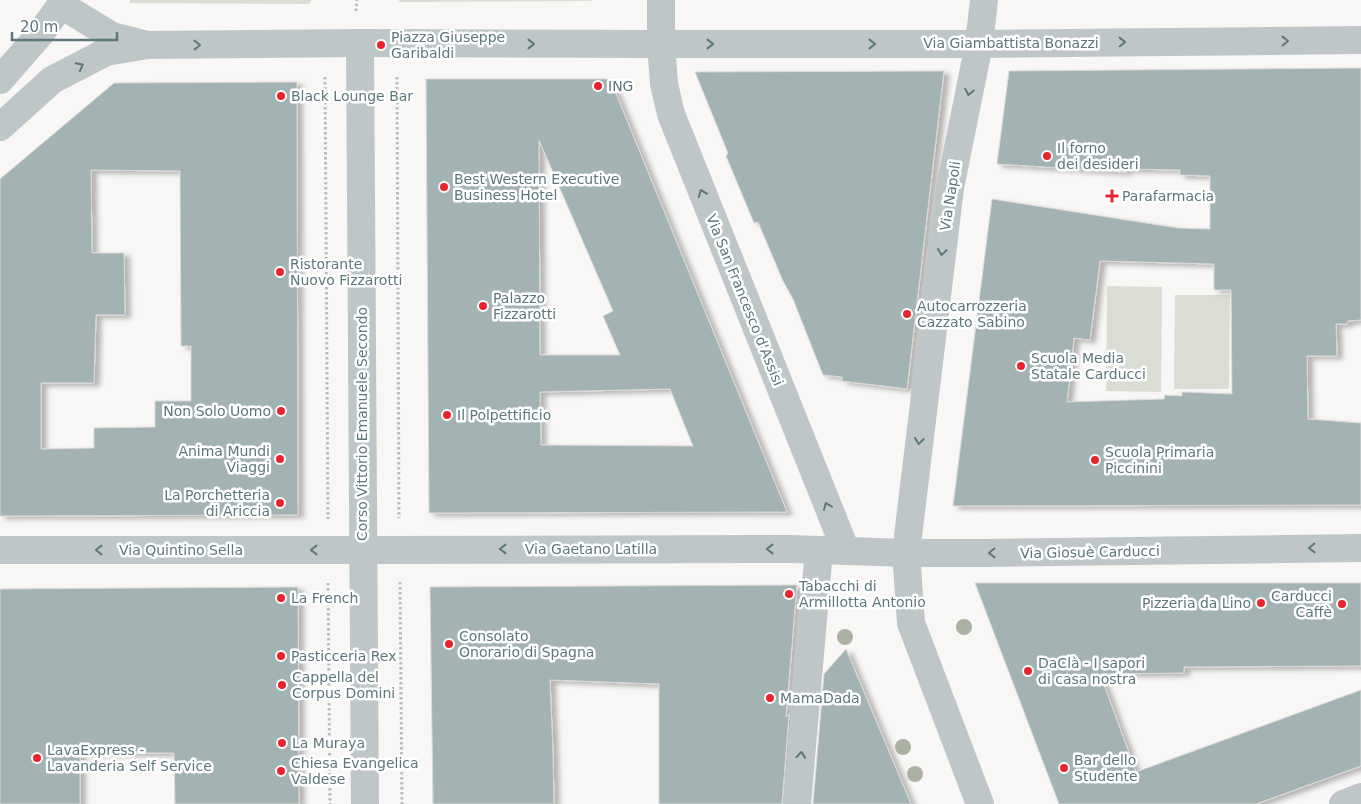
<svg xmlns="http://www.w3.org/2000/svg" width="1361" height="804" viewBox="0 0 1361 804" font-family="'DejaVu Sans',sans-serif">
<style>
.green{fill:#daddd4}
.building{fill:#a3b2b3;stroke:#dad9d7;fill-rule:evenodd;filter:url(#shadow)}
.lines{fill:none;stroke-linecap:round;stroke-linejoin:round}
.path{stroke:#b8bebf;stroke-width:3;stroke-dasharray:2.5 2.5;stroke-linecap:butt}
.minor{stroke:#bec6c7;stroke-width:28}
.tertiary{stroke:#bec6c7;stroke-width:28}
.tree{fill:#abb2a4}
.oneway{stroke:#5e777b}
.poi-dot{fill:#e82431;stroke:#fff;stroke-width:2}
.labels{text-anchor:middle;dominant-baseline:central;stroke-width:5;stroke-linejoin:round;paint-order:stroke}
.poi-label{font-size:14px;fill:#5e777b;stroke:#fff;text-anchor:start}
.street-label{font-size:14px;fill:#5e777b;stroke:#fff}
</style>
<defs>
<filter id="shadow"><feDropShadow dx="5.5" dy="3" stdDeviation="2.5" flood-color="#0004"/></filter>
</defs>
<rect width="100%" height="100%" fill="#f8f7f5"/>
<g class="green">
<path d="M 130,0 L 311,0 L 309,4 L 130,3 Z"/>
<path d="M 398,0 L 592,0 L 591,1 L 401,2 Z"/>
<path d="M 1107,286 L 1162,287 L 1161,392 L 1106,391 Z"/>
<path d="M 1175,295 L 1230,295 L 1229,389 L 1174,389 Z"/>
</g>
<g class="building">
<path d="M 1361,68 L 1361,320 L 1348,321 L 1347,324 L 1336,324 L 1337,356 L 1307,356 L 1308,419 L 1361,423 L 1361,505 L 953,506 L 992,199 L 1178,228 L 1210,229 L 1210,176 L 1180,175 L 1180,170 L 1127,169 L 1126,172 L 997,164 L 1009,71 ZM 1100,261 L 1214,264 L 1214,290 L 1231,290 L 1232,394 L 1182,392 L 1182,396 L 1165,395 L 1164,399 L 1067,402 L 1074,338 L 1090,340 Z"/>
<path d="M 944,71 L 907,389 L 842,381 L 842,377 L 823,375 L 793,299 L 783,281 L 758,222 L 754,223 L 726,156 L 728,153 L 695,72 Z"/>
<path d="M 426,79 L 610,79 L 787,512 L 429,513 ZM 539,140 L 613,311 L 603,316 L 620,355 L 540,355 ZM 670,389 L 693,446 L 541,445 L 540,392 Z"/>
<path d="M 297,82 L 298,515 L 0,516 L 0,179 L 114,83 ZM 91,170 L 180,171 L 181,346 L 191,346 L 191,401 L 155,401 L 155,427 L 94,428 L 94,448 L 41,449 L 41,383 L 94,383 L 96,315 L 125,315 L 124,253 L 92,253 Z"/>
<path d="M 975,583 L 1361,583 L 1361,666 L 1184,667 L 1184,673 L 1100,674 L 1136,772 L 1361,690 L 1361,766 L 1256,804 L 1059,804 Z"/>
<path d="M 797,585 L 786,717 L 789,714 L 782,804 L 659,804 L 659,684 L 550,680 L 553,754 L 554,804 L 433,804 L 430,587 Z"/>
<path d="M 298,587 L 299,804 L 175,804 L 174,753 L 80,753 L 80,804 L 0,804 L 0,589 Z"/>
<path d="M 846,649 L 911,804 L 813,804 L 824,674 Z"/>
</g>
<g class="lines">
<g class="path">
<path d="M 356,11 L 357,0"/>
<path d="M 325,77 L 328,519"/>
<path d="M 397,77 L 399,518"/>
<path d="M 400,582 L 402,804"/>
<path d="M 328,583 L 330,804"/>
</g>
<g class="minor">
<path d="M 0,80 L 40,34 L 61,5"/>
<path d="M 0,127 L 52,80 L 106,52 L 148,45"/>
<path d="M 363,550 L 791,549 L 906,553 L 986,553 L 1361,548"/>
<path d="M 846,551 L 671,114 L 664,84 L 661,44 L 979,44 L 1361,40"/>
<path d="M 797,804 L 819,550"/>
<path d="M 980,804 L 911,623 L 906,553 L 950,188 L 979,44 L 984,0"/>
<path d="M 1343,804 L 1361,797"/>
</g>
<g class="tertiary">
<path d="M 61,0 L 61,5 L 112,36 L 148,45 L 360,43 L 661,44 L 661,0"/>
<path d="M 360,43 L 365,804"/>
<path d="M 0,550 L 363,550"/>
</g>
</g>
<g class="tree">
<circle cx="964" cy="627" r="8"/>
<circle cx="845" cy="637" r="8"/>
<circle cx="903" cy="747" r="8"/>
<circle cx="915" cy="774" r="8"/>
</g>
<defs><path id="oneway-chevron" d="M-2-3.5L2.5 0L-2 3.5" fill="none" stroke-width="1.6" stroke-linecap="round" stroke-linejoin="round" transform="scale(1.25)"/></defs>
<g class="oneway">
<use href="#oneway-chevron" transform="translate(1285 41) rotate(-1)"/>
<use href="#oneway-chevron" transform="translate(1122 42) rotate(-1)"/>
<use href="#oneway-chevron" transform="translate(531 44)"/>
<use href="#oneway-chevron" transform="translate(710 44)"/>
<use href="#oneway-chevron" transform="translate(872 44)"/>
<use href="#oneway-chevron" transform="translate(197 45) rotate(-1)"/>
<use href="#oneway-chevron" transform="translate(80 66) rotate(-28)"/>
<use href="#oneway-chevron" transform="translate(969 92) rotate(101)"/>
<use href="#oneway-chevron" transform="translate(702 193) rotate(-112)"/>
<use href="#oneway-chevron" transform="translate(942 252) rotate(97)"/>
<use href="#oneway-chevron" transform="translate(919 441) rotate(97)"/>
<use href="#oneway-chevron" transform="translate(827 506) rotate(-112)"/>
<use href="#oneway-chevron" transform="translate(1312 548) rotate(179)"/>
<use href="#oneway-chevron" transform="translate(503 549) rotate(180)"/>
<use href="#oneway-chevron" transform="translate(770 549) rotate(180)"/>
<use href="#oneway-chevron" transform="translate(99 550) rotate(-180)"/>
<use href="#oneway-chevron" transform="translate(314 550) rotate(-180)"/>
<use href="#oneway-chevron" transform="translate(992 553) rotate(179)"/>
<use href="#oneway-chevron" transform="translate(801 755) rotate(-85)"/>
</g>
<g class="poi-dot">
<circle cx="381" cy="45" r="5"/>
<circle cx="598" cy="86" r="5"/>
<circle cx="281" cy="96" r="5"/>
<circle cx="1047" cy="156" r="5"/>
<circle cx="444" cy="187" r="5"/>
<path d="M1109.5 188.5h5v5h5v5h-5v5h-5v-5h-5v-5h5z"/>
<circle cx="280" cy="272" r="5"/>
<circle cx="483" cy="306" r="5"/>
<circle cx="907" cy="314" r="5"/>
<circle cx="1021" cy="366" r="5"/>
<circle cx="281" cy="411" r="5"/>
<circle cx="447" cy="415" r="5"/>
<circle cx="280" cy="459" r="5"/>
<circle cx="1095" cy="460" r="5"/>
<circle cx="280" cy="503" r="5"/>
<circle cx="789" cy="594" r="5"/>
<circle cx="281" cy="598" r="5"/>
<circle cx="1261" cy="603" r="5"/>
<circle cx="1342" cy="604" r="5"/>
<circle cx="449" cy="644" r="5"/>
<circle cx="281" cy="656" r="5"/>
<circle cx="1028" cy="671" r="5"/>
<circle cx="282" cy="685" r="5"/>
<circle cx="770" cy="698" r="5"/>
<circle cx="282" cy="743" r="5"/>
<circle cx="37" cy="758" r="5"/>
<circle cx="1064" cy="768" r="5"/>
<circle cx="281" cy="771" r="5"/>
</g>
<g class="labels">
<g class="poi-label">
<text x="391" y="37">Piazza Giuseppe<tspan x="391" dy="16">Garibaldi</tspan></text>
<text x="608" y="86">ING</text>
<text x="291" y="96">Black Lounge Bar</text>
<text x="1057" y="148">Il forno<tspan x="1057" dy="16">dei desideri</tspan></text>
<text x="454" y="179">Best Western Executive<tspan x="454" dy="16">Business Hotel</tspan></text>
<text x="1122" y="196">Parafarmacia</text>
<text x="290" y="264">Ristorante<tspan x="290" dy="16">Nuovo Fizzarotti</tspan></text>
<text x="493" y="298">Palazzo<tspan x="493" dy="16">Fizzarotti</tspan></text>
<text x="917" y="306">Autocarrozzeria<tspan x="917" dy="16">Cazzato Sabino</tspan></text>
<text x="1031" y="358">Scuola Media<tspan x="1031" dy="16">Statale Carducci</tspan></text>
<text x="271" y="411" text-anchor="end">Non Solo Uomo</text>
<text x="457" y="415">Il Polpettificio</text>
<text x="270" y="451" text-anchor="end">Anima Mundi<tspan x="270" dy="16">Viaggi</tspan></text>
<text x="1105" y="452">Scuola Primaria<tspan x="1105" dy="16">Piccinini</tspan></text>
<text x="270" y="495" text-anchor="end">La Porchetteria<tspan x="270" dy="16">di Ariccia</tspan></text>
<text x="799" y="586">Tabacchi di<tspan x="799" dy="16">Armillotta Antonio</tspan></text>
<text x="1332" y="596" text-anchor="end">Carducci<tspan x="1332" dy="16">Caffè</tspan></text>
<text x="291" y="598">La French</text>
<text x="1251" y="603" text-anchor="end">Pizzeria da Lino</text>
<text x="459" y="636">Consolato<tspan x="459" dy="16">Onorario di Spagna</tspan></text>
<text x="291" y="656">Pasticceria Rex</text>
<text x="1038" y="663">DaClà - I sapori<tspan x="1038" dy="16">di casa nostra</tspan></text>
<text x="292" y="677">Cappella del<tspan x="292" dy="16">Corpus Domini</tspan></text>
<text x="780" y="698">MamaDada</text>
<text x="292" y="743">La Muraya</text>
<text x="47" y="750">LavaExpress -<tspan x="47" dy="16">Lavanderia Self Service</tspan></text>
<text x="1074" y="760">Bar dello<tspan x="1074" dy="16">Studente</tspan></text>
<text x="291" y="763">Chiesa Evangelica<tspan x="291" dy="16">Valdese</tspan></text>
</g>
<g class="street-label">
<text x="1011" y="43">Via Giambattista Bonazzi</text>
<text transform="translate(950 196) rotate(-81)">Via Napoli</text>
<text transform="translate(745 300) rotate(68)">Via San Francesco d'Assisi</text>
<text transform="translate(362 424) rotate(-90)">Corso Vittorio Emanuele Secondo</text>
<text x="591" y="549">Via Gaetano Latilla</text>
<text x="181" y="550">Via Quintino Sella</text>
<text transform="translate(1090 552) rotate(-1)">Via Giosuè Carducci</text>
</g>
</g>
<path d="M12 32v8h105v-8" fill="none" stroke="#5e777b" stroke-width="2.5"/>
<text x="20" y="32" font-size="15" fill="#5e777b" stroke="#ffffff" stroke-width="4" paint-order="stroke">20 m</text>
</svg>
